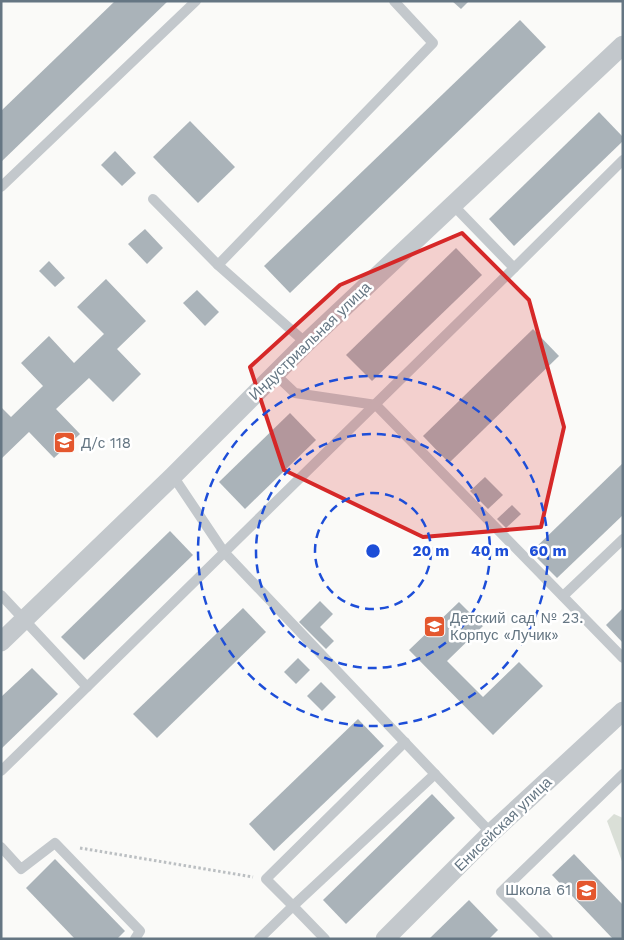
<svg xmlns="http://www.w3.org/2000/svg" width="624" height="940" viewBox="0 0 624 940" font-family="'Work Sans',sans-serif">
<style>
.green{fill:#dadfd7}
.building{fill:#aab3b9}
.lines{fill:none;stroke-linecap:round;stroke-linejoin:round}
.path{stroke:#bbbfc2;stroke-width:3;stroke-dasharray:2.5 2.5;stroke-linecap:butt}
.lane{stroke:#c3c8cc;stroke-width:10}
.street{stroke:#c3c8cc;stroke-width:19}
.marked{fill:#d62828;fill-opacity:0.2;stroke:#d62828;stroke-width:4;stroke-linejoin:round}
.ring{fill:none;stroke:#1d4ed8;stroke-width:2.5;stroke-dasharray:9 6}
.labels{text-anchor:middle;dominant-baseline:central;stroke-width:5;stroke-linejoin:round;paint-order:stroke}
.street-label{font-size:15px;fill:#657683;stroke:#fff}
.poi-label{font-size:15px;fill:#657683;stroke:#fff;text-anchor:start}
.centre{fill:#1d4ed8;stroke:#fff;stroke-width:2.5}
.ring-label{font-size:15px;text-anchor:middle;font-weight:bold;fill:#1d4ed8;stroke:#fff;stroke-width:5;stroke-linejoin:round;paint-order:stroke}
</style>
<rect width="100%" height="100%" fill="#fafaf8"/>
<path class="green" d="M 614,814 L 623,818 L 623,864 L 607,821 Z"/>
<g class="building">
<path d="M 115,1 L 168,1 L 1,162 L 1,111 Z"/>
<path d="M 452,1 L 469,1 L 461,9 Z"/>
<path d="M 520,20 L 546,47 L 290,293 L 264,266 Z"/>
<path d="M 599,112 L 623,137 L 623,141 L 514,246 L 489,219 Z"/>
<path d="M 190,121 L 235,167 L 198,203 L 153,157 Z"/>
<path d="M 115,151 L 136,173 L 122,186 L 101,165 Z"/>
<path d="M 145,229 L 163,248 L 147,264 L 128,244 Z"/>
<path d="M 456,248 L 482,275 L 372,381 L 346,355 Z"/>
<path d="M 49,261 L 65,278 L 55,287 L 39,271 Z"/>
<path d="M 106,279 L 146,321 L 117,349 L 141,374 L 113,402 L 89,378 L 56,409 L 80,434 L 54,458 L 29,432 L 1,459 L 1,407 L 11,417 L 43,386 L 21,363 L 49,336 L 74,363 L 104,334 L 77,307 Z"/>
<path d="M 197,290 L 219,312 L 205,326 L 183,303 Z"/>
<path d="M 533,329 L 559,356 L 449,463 L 423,436 Z"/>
<path d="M 290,413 L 316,440 L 245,509 L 219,482 Z"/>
<path d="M 623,463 L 623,515 L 557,578 L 531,552 Z"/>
<path d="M 485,477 L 503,495 L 488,509 L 470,491 Z"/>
<path d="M 512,505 L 521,514 L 506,528 L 497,519 Z"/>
<path d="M 170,531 L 193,555 L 84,660 L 61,637 Z"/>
<path d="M 320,601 L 333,614 L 320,627 L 334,641 L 326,649 L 299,622 Z"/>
<path d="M 459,602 L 483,626 L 447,661 L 483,697 L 519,662 L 543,686 L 493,735 L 409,650 Z"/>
<path d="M 243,608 L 266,632 L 157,738 L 133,714 Z"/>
<path d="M 623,608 L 623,643 L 606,625 Z"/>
<path d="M 298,658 L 310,670 L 296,684 L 284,672 Z"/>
<path d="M 32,668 L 58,694 L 1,749 L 1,697 Z"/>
<path d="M 321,682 L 336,697 L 322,711 L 307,696 Z"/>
<path d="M 358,719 L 384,746 L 274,851 L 249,824 Z"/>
<path d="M 432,794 L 455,818 L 346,924 L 323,900 Z"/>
<path d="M 574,854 L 623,905 L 623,939 L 613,939 L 552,875 Z"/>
<path d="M 55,859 L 125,931 L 117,939 L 75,939 L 26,888 Z"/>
<path d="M 469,900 L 498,930 L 489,939 L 429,939 Z"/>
</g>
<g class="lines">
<path class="path" d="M 80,848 L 253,877"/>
<g class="lane">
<path d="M 1,187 L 196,1"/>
<path d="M 153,199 L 218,265 L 306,343"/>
<path d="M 218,265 L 433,43 L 394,1"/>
<path d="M 514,268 L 623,160"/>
<path d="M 275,374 L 295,393 L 376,405 L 623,658"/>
<path d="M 173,476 L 224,552 L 491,833"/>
<path d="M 1,595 L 87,687 L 1,771"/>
<path d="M 563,596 L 623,539"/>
<path d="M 87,687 L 514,268 L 453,205"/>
<path d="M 405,742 L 266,879 L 293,906 L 435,774"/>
<path d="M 1,847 L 21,869 L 55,843 L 140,931 L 135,939"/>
<path d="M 259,939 L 293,906 L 325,939"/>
<path d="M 548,939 L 501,892 L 623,774"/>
</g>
<g class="street">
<path d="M 1,642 L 173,476 L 306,343 L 623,45"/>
<path d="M 385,939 L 491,833 L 623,711"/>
</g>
</g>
<path class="marked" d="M 462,233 L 529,300 L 564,427 L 541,527 L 423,537 L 284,470 L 250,367 L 340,285 Z"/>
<g class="ring">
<circle cx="373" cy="551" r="58"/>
<circle cx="373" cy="551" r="117"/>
<circle cx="373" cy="551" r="175"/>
</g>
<defs>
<symbol id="school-square" viewBox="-11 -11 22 22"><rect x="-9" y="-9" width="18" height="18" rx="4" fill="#e4572e" stroke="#fff"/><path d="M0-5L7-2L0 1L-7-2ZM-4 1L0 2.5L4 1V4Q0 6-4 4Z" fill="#fff"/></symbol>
</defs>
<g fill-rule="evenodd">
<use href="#school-square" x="52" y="430" width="25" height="25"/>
<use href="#school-square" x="422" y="614" width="25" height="25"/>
<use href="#school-square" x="574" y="878" width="25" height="25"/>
</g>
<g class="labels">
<g class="street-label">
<text transform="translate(310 341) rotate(-44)">Индустриальная улица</text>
<text transform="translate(503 824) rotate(-44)">Енисейская улица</text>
</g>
<g class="poi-label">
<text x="81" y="443">Д/с 118</text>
<text x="450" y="618">Детский сад № 23.<tspan x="450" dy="17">Корпус «Лучик»</tspan></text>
<text x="571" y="890" text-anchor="end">Школа 61</text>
</g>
</g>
<circle cx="373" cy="551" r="8" class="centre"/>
<g class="ring-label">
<text x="431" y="556">20 m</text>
<text x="490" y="556">40 m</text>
<text x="548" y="556">60 m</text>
</g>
<rect width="624" height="940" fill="none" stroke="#657683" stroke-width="5"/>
</svg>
